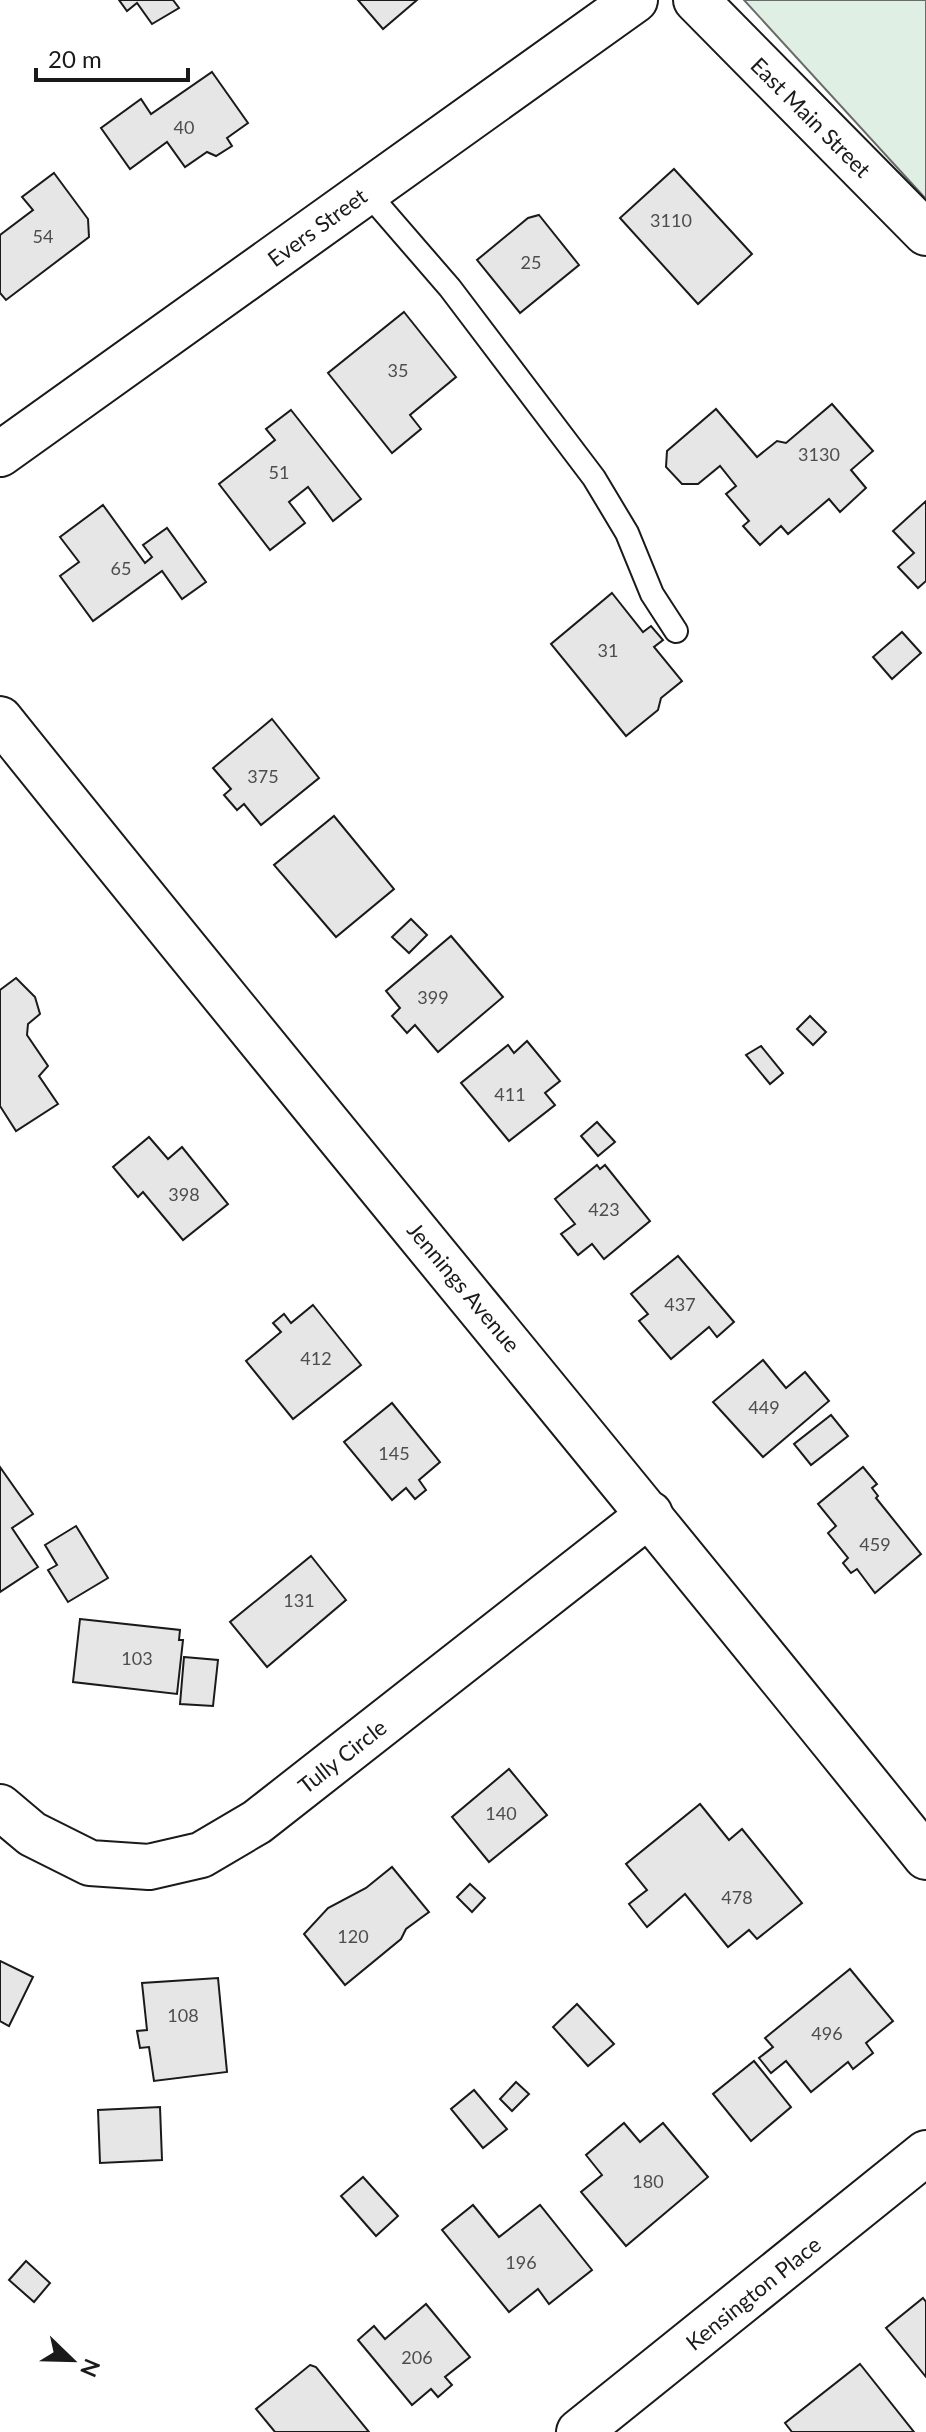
<svg xmlns="http://www.w3.org/2000/svg" width="926" height="2432" viewBox="0 0 926 2432" font-family="Lato,sans-serif">
<style>
.green{fill:#e0efe3;stroke:#6a6a6a;stroke-width:2}
.building{fill:#e6e6e6;stroke:#1a1a1a;stroke-width:2}
.lines{fill:none;stroke-linecap:round;stroke-linejoin:round}
.lane-casing{stroke:#1a1a1a;stroke-width:26}
.street-casing{stroke:#1a1a1a;stroke-width:48}
.secondary-casing{stroke:#1a1a1a;stroke-width:48}
.lane{stroke:#fff;stroke-width:22}
.street{stroke:#fff;stroke-width:44}
.secondary{stroke:#fff;stroke-width:44}
.labels{text-anchor:middle;dominant-baseline:central;stroke-width:6;stroke-linejoin:round;paint-order:stroke}
.number-label{font-size:18px;fill:#4d4d4d}
.street-label{font-size:22px;fill:#1a1a1a;stroke:#fff}
</style>
<rect width="100%" height="100%" fill="#fff"/>
<path class="green" d="M 744,0 L 926,0 L 926,199 Z"/>
<g class="building">
<path d="M 119,0 L 173,0 L 179,8 L 152,24 L 137,3 L 127,11 Z"/>
<path d="M 358,0 L 417,0 L 383,29 Z"/>
<path d="M 212,72 L 248,123 L 227,138 L 232,146 L 216,156 L 207,152 L 185,167 L 167,142 L 130,169 L 101,128 L 141,99 L 151,114 Z"/>
<path d="M 674,169 L 752,254 L 698,304 L 620,218 Z"/>
<path d="M 54,173 L 88,219 L 89,237 L 6,300 L 0,293 L 0,235 L 33,210 L 22,197 Z"/>
<path d="M 539,215 L 579,265 L 520,313 L 477,260 L 528,218 Z"/>
<path d="M 404,312 L 456,377 L 410,415 L 421,429 L 392,453 L 328,373 Z"/>
<path d="M 832,404 L 873,451 L 851,470 L 866,488 L 840,512 L 829,499 L 788,534 L 781,526 L 760,545 L 743,526 L 749,521 L 726,494 L 736,486 L 720,466 L 698,484 L 682,484 L 666,467 L 667,451 L 716,409 L 757,457 L 777,441 L 786,443 Z"/>
<path d="M 291,410 L 361,499 L 333,521 L 308,487 L 289,502 L 305,523 L 270,550 L 219,484 L 275,440 L 266,429 Z"/>
<path d="M 926,501 L 926,581 L 918,588 L 898,567 L 914,553 L 893,531 Z"/>
<path d="M 103,505 L 145,563 L 152,557 L 143,545 L 167,528 L 206,582 L 182,599 L 162,571 L 93,621 L 60,576 L 79,562 L 60,537 Z"/>
<path d="M 612,593 L 643,632 L 651,626 L 663,640 L 654,647 L 682,681 L 661,698 L 658,710 L 626,736 L 551,644 Z"/>
<path d="M 902,632 L 921,653 L 892,679 L 873,657 Z"/>
<path d="M 272,719 L 319,778 L 261,825 L 244,804 L 237,810 L 224,795 L 231,789 L 213,768 Z"/>
<path d="M 334,816 L 394,889 L 336,937 L 274,865 Z"/>
<path d="M 411,919 L 427,935 L 409,953 L 392,937 Z"/>
<path d="M 451,936 L 503,997 L 438,1052 L 415,1025 L 407,1033 L 392,1016 L 400,1008 L 386,991 Z"/>
<path d="M 16,978 L 35,997 L 40,1014 L 28,1024 L 27,1035 L 48,1066 L 39,1076 L 58,1104 L 16,1131 L 0,1106 L 0,990 Z"/>
<path d="M 810,1016 L 826,1032 L 813,1045 L 797,1029 Z"/>
<path d="M 527,1041 L 560,1081 L 545,1093 L 555,1105 L 509,1141 L 461,1083 L 508,1045 L 514,1053 Z"/>
<path d="M 761,1046 L 783,1073 L 770,1084 L 746,1055 Z"/>
<path d="M 597,1122 L 615,1142 L 598,1156 L 581,1136 Z"/>
<path d="M 149,1137 L 168,1159 L 182,1147 L 228,1204 L 183,1240 L 143,1192 L 138,1197 L 113,1167 Z"/>
<path d="M 597,1165 L 600,1169 L 605,1165 L 650,1221 L 604,1259 L 592,1244 L 578,1255 L 561,1234 L 575,1224 L 555,1199 Z"/>
<path d="M 678,1256 L 734,1322 L 717,1337 L 709,1327 L 671,1359 L 639,1321 L 648,1314 L 631,1294 Z"/>
<path d="M 313,1305 L 361,1365 L 293,1419 L 246,1361 L 281,1332 L 273,1323 L 284,1314 L 291,1323 Z"/>
<path d="M 763,1360 L 786,1388 L 805,1372 L 829,1401 L 763,1457 L 713,1402 Z"/>
<path d="M 392,1403 L 440,1462 L 419,1480 L 426,1490 L 415,1499 L 406,1488 L 392,1500 L 344,1442 Z"/>
<path d="M 831,1415 L 848,1436 L 811,1465 L 794,1444 Z"/>
<path d="M 0,1467 L 33,1514 L 12,1528 L 38,1567 L 0,1592 Z"/>
<path d="M 863,1467 L 877,1484 L 872,1488 L 878,1496 L 876,1498 L 921,1554 L 875,1593 L 857,1569 L 851,1573 L 843,1563 L 848,1558 L 828,1533 L 836,1526 L 818,1504 Z"/>
<path d="M 76,1526 L 108,1578 L 68,1602 L 48,1570 L 57,1565 L 45,1545 Z"/>
<path d="M 311,1556 L 346,1600 L 267,1667 L 230,1622 Z"/>
<path d="M 80,1619 L 180,1630 L 179,1640 L 183,1640 L 177,1694 L 73,1682 Z"/>
<path d="M 184,1657 L 218,1660 L 213,1706 L 180,1704 Z"/>
<path d="M 509,1769 L 547,1815 L 489,1862 L 452,1817 Z"/>
<path d="M 700,1804 L 729,1840 L 742,1829 L 802,1903 L 757,1939 L 749,1930 L 728,1947 L 685,1894 L 647,1927 L 629,1904 L 647,1890 L 626,1864 Z"/>
<path d="M 392,1867 L 429,1912 L 406,1929 L 401,1939 L 345,1985 L 304,1934 L 328,1908 L 366,1888 Z"/>
<path d="M 470,1884 L 485,1898 L 472,1912 L 457,1897 Z"/>
<path d="M 0,1961 L 33,1977 L 9,2026 L 0,2021 Z"/>
<path d="M 850,1969 L 893,2021 L 866,2043 L 873,2053 L 853,2069 L 848,2062 L 811,2092 L 786,2061 L 771,2073 L 759,2058 L 773,2047 L 765,2038 Z"/>
<path d="M 218,1978 L 227,2072 L 154,2081 L 149,2047 L 140,2048 L 137,2031 L 147,2030 L 142,1983 Z"/>
<path d="M 577,2004 L 614,2044 L 588,2066 L 553,2027 Z"/>
<path d="M 754,2061 L 791,2107 L 751,2141 L 713,2094 Z"/>
<path d="M 516,2082 L 529,2094 L 512,2111 L 500,2099 Z"/>
<path d="M 474,2090 L 507,2129 L 483,2148 L 451,2109 Z"/>
<path d="M 160,2107 L 162,2160 L 100,2163 L 98,2110 Z"/>
<path d="M 624,2123 L 640,2142 L 663,2123 L 708,2177 L 626,2246 L 581,2192 L 602,2175 L 586,2155 Z"/>
<path d="M 363,2177 L 398,2216 L 376,2236 L 341,2196 Z"/>
<path d="M 473,2205 L 499,2237 L 540,2205 L 592,2270 L 549,2304 L 538,2289 L 509,2312 L 442,2230 Z"/>
<path d="M 26,2261 L 50,2283 L 34,2302 L 9,2280 Z"/>
<path d="M 923,2298 L 926,2302 L 926,2377 L 886,2328 Z"/>
<path d="M 426,2304 L 470,2357 L 445,2377 L 452,2385 L 438,2397 L 431,2389 L 412,2405 L 358,2340 L 374,2326 L 385,2339 Z"/>
<path d="M 860,2364 L 914,2432 L 792,2432 L 785,2423 Z"/>
<path d="M 310,2365 L 316,2367 L 369,2432 L 275,2432 L 256,2409 Z"/>
</g>
<g class="lines">
<defs>
<path id="lane" d="M 366,191 L 450,288 L 594,478 L 627,533 L 652,594 L 676,631"/>
<g id="street">
<path d="M 0,454 L 635,0"/>
<path d="M 0,719 C 306,1101 620,1476 926,1857"/>
<path d="M 0,1807 L 32,1834 L 90,1863 L 149,1867 L 201,1855 L 257,1822 L 650,1514"/>
<path d="M 579,2432 L 926,2153"/>
</g>
<path id="secondary" d="M 696,0 L 926,233"/>
</defs>
<use href="#lane" class="lane-casing"/>
<use href="#street" class="street-casing"/>
<use href="#secondary" class="secondary-casing"/>
<use href="#lane" class="lane"/>
<use href="#street" class="street"/>
<use href="#secondary" class="secondary"/>
</g>
<g class="labels">
<g class="number-label">
<text x="184" y="127">40</text>
<text x="671" y="220">3110</text>
<text x="43" y="236">54</text>
<text x="531" y="262">25</text>
<text x="398" y="370">35</text>
<text x="819" y="454">3130</text>
<text x="279" y="472">51</text>
<text x="121" y="568">65</text>
<text x="608" y="650">31</text>
<text x="263" y="776">375</text>
<text x="433" y="997">399</text>
<text x="510" y="1094">411</text>
<text x="184" y="1194">398</text>
<text x="604" y="1209">423</text>
<text x="680" y="1304">437</text>
<text x="316" y="1358">412</text>
<text x="764" y="1407">449</text>
<text x="394" y="1453">145</text>
<text x="875" y="1544">459</text>
<text x="299" y="1600">131</text>
<text x="137" y="1658">103</text>
<text x="501" y="1813">140</text>
<text x="737" y="1897">478</text>
<text x="353" y="1936">120</text>
<text x="183" y="2015">108</text>
<text x="827" y="2033">496</text>
<text x="648" y="2181">180</text>
<text x="521" y="2262">196</text>
<text x="417" y="2357">206</text>
</g>
<g class="street-label">
<text transform="translate(811 117) rotate(45)">East Main Street</text>
<text transform="translate(317 227) rotate(-36)">Evers Street</text>
<text transform="translate(464 1287) rotate(50)">Jennings Avenue</text>
<text transform="translate(342 1756) rotate(-38)">Tully Circle</text>
<text transform="translate(753 2293) rotate(-39)">Kensington Place</text>
</g>
</g>
<g transform="translate(72 2360) rotate(113)" stroke="#ffffff" stroke-width="6" paint-order="stroke">
<path d="M0-6L14 30L0 20L-14 30Z" fill="#1a1a1a"/>
<text y="-12" font-size="22" font-weight="bold" text-anchor="middle" fill="#1a1a1a">N</text>
</g>
<path d="M36 68v12h152v-12" fill="none" stroke="#1a1a1a" stroke-width="4"/>
<text x="48" y="68" font-size="24" fill="#1a1a1a" stroke="#ffffff" stroke-width="6" paint-order="stroke">20 m</text>
</svg>
